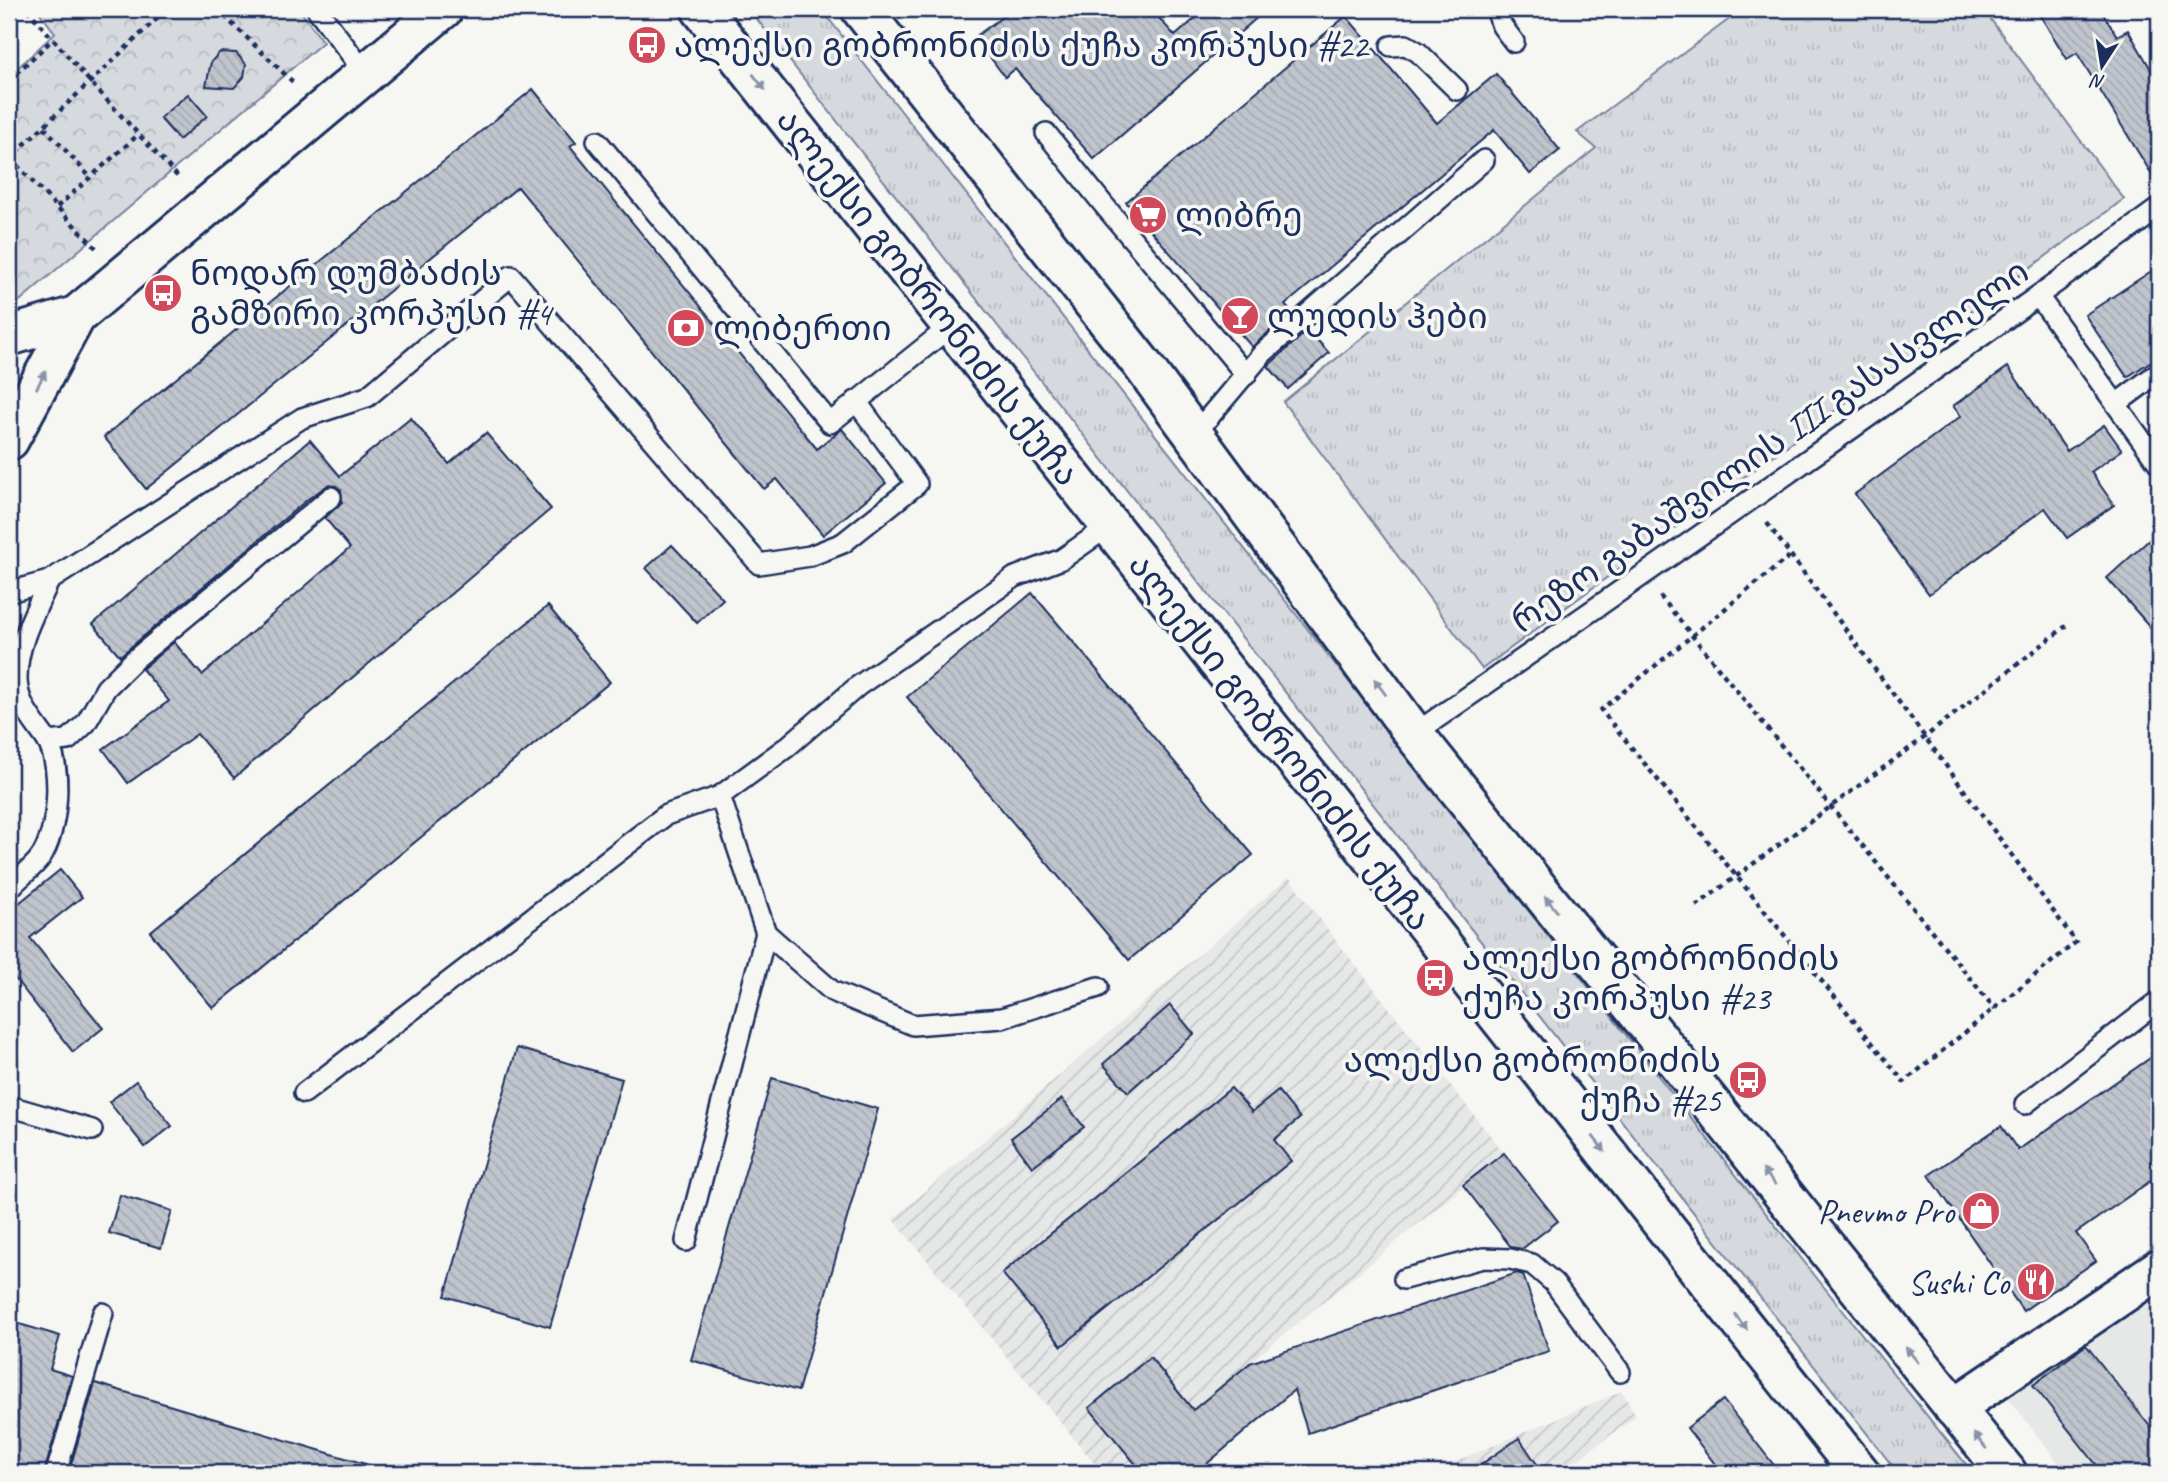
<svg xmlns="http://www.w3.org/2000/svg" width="2168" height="1482" viewBox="0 0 2168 1482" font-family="Caveat,'Noto Sans Georgian',sans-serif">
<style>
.built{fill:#e6e7e7}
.industrial{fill:url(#industrial-furrows)}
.grass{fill:url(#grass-tufts);stroke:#78849e;stroke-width:2}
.park{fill:url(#park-crowns);stroke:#78849e;stroke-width:2}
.building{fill:url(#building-back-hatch);stroke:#1b2f5e;stroke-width:2}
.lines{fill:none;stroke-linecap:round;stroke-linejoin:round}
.lane-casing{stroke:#1b2f5e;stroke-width:24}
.street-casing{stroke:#1b2f5e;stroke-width:44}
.secondary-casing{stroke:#1b2f5e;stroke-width:44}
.path{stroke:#1b2f5e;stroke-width:4.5;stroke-dasharray:5 5;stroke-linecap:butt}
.lane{stroke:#f6f6f2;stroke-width:19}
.street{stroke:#f6f6f2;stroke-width:38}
.secondary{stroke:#f6f6f2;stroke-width:38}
.oneway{fill:#8892a8}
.labels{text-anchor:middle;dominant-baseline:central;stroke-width:7;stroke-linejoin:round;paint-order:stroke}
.poi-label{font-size:35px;fill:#1b2f5e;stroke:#f6f6f2;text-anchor:start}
.street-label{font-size:35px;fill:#1b2f5e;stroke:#f6f6f2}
</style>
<defs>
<pattern id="industrial-furrows" width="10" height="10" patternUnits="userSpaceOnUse" patternTransform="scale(1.75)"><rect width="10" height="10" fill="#e6e7e7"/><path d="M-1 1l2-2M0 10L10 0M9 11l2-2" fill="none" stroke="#c5c6c9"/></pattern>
<pattern id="grass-tufts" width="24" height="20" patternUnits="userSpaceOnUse" patternTransform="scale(1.75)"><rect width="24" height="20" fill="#d6d9dd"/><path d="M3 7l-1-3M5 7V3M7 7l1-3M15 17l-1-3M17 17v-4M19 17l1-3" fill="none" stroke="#b7bbc0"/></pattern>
<pattern id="park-crowns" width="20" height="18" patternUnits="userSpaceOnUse" patternTransform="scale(1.75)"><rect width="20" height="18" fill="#d6d9dd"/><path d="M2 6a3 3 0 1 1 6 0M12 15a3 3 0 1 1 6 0" fill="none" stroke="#b7bbc0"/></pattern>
<pattern id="building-back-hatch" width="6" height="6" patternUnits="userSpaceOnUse" patternTransform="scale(1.75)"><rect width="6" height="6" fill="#c0c4cd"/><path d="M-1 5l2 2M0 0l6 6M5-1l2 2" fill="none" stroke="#a4a9b2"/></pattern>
</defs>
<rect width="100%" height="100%" fill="#f6f6f2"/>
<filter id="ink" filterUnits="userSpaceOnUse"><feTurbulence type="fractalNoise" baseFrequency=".0143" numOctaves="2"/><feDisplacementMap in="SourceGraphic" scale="14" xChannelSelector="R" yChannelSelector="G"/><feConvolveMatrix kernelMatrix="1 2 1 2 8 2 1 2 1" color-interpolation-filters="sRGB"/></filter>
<g filter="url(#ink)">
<path class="built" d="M 2159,1287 L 2159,1473 L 2066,1473 L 2008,1397 Z"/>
<g class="industrial">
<path d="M 1289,877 L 1334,938 L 1504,1153 L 1132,1460 L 1116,1473 L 1112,1473 L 1099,1469 L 893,1219 Z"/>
<path d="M 1622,1391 L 1636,1416 L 1560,1473 L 1428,1473 Z"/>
</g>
<g class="grass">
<path d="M 749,9 L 821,9 L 1816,1277 L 1973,1473 L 1898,1473 Z"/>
<path d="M 1743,9 L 1983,9 L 2124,199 L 1482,669 L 1283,402 L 1596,148 L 1577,132 Z"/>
</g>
<path class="park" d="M 37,9 L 299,9 L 323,42 L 9,310 L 9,76 L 55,33 Z"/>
<g class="building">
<path d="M 1013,9 L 1151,9 L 1175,36 L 1206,9 L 1267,9 L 1094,159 L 1015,69 L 1005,77 L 975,37 Z"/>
<path d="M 2036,9 L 2100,9 L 2117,36 L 2128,30 L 2159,83 L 2159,186 L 2077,53 L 2067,59 Z"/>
<path d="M 1346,16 L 1437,123 L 1496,74 L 1560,150 L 1530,174 L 1494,130 L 1285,305 L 1291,312 L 1252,347 L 1126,202 Z"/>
<path d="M 220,52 L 236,53 L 246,64 L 244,77 L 234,88 L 206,86 L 211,62 Z"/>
<path d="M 533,89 L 576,142 L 570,146 L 817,449 L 842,429 L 886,483 L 823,535 L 777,479 L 764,489 L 518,187 L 146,489 L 104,437 Z"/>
<path d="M 188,94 L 207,116 L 179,140 L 160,118 Z"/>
<path d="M 2159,266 L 2159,356 L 2127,377 L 2085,315 Z"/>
<path d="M 1308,330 L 1329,353 L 1288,389 L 1268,366 Z"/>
<path d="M 2008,367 L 2067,451 L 2104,425 L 2122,450 L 2091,472 L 2114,505 L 2067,538 L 2045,508 L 1929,594 L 1855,494 L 1961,416 L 1953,406 Z"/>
<path d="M 411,418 L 449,464 L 486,433 L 551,509 L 234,778 L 197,734 L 128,783 L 103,749 L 169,701 L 142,669 L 174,642 L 202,675 L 350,548 L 325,518 L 342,502 L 341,490 L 336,486 L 328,485 L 308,499 L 120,656 L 93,624 L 310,440 L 340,476 Z"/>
<path d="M 2159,531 L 2159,637 L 2107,578 Z"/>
<path d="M 672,545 L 723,599 L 697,623 L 646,568 Z"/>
<path d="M 1032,593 L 1253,855 L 1129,960 L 907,697 Z"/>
<path d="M 548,606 L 610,682 L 213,1008 L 150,932 Z"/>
<path d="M 60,870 L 82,897 L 30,938 L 103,1028 L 73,1052 L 9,971 L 9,911 Z"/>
<path d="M 1170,1005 L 1194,1034 L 1128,1092 L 1103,1064 Z"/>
<path d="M 517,1048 L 622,1079 L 550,1327 L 445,1296 Z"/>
<path d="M 2159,1052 L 2159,1175 L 2076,1233 L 2096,1261 L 2023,1311 L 1929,1175 L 2001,1126 L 2018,1150 Z"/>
<path d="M 772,1078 L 878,1109 L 798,1391 L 691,1360 Z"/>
<path d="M 136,1081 L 172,1126 L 145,1147 L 109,1102 Z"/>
<path d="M 1231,1088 L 1252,1112 L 1278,1091 L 1300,1118 L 1274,1140 L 1291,1161 L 1062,1346 L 1002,1273 Z"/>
<path d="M 1062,1099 L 1084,1127 L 1032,1167 L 1011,1138 Z"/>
<path d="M 1504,1153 L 1558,1221 L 1522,1249 L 1511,1247 L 1463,1185 Z"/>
<path d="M 120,1195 L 172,1211 L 161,1248 L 109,1233 Z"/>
<path d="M 1517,1273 L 1523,1275 L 1549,1351 L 1308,1433 L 1294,1390 L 1196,1473 L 1143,1473 L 1089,1408 L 1150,1357 L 1193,1410 L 1250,1363 Z"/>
<path d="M 9,1321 L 60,1336 L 50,1369 L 72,1376 L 44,1473 L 9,1473 Z"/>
<path d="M 2086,1345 L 2159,1438 L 2159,1473 L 2103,1473 L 2033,1385 Z"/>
<path d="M 95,1383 L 372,1466 L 371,1473 L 89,1473 L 70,1468 Z"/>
<path d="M 1723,1400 L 1780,1473 L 1722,1473 L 1687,1428 Z"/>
<path d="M 1519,1438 L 1543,1473 L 1469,1473 Z"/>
</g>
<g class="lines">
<defs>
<g id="lane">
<path d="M 317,9 L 365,73"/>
<path d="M 1496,9 L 1502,26 L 1514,42"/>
<path d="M 1391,46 L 1406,45 L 1418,52 L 1457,90"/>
<path d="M 1046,133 L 1103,204 L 1246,375"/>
<path d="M 597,141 L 830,423 L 951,326"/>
<path d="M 2038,296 L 2159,464"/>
<path d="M 2116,404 L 2159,372"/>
<path d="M 1194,435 L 1263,353 L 1484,160"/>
<path d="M 9,592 L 49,581 L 302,418 L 367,397 L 511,276 L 759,564 L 810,556 L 843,543 L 917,484 L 856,401"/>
<path d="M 1414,734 C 1664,561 1914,387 2159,208"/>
<path d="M 48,742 L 68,740 L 86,723 L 106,688 L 135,659 L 331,497"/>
<path d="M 13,885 C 21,876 33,868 40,858 C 58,833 64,766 46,739 C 33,720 17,704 17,678 C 17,643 35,612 49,581"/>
<path d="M 766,933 L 832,991 L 913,1025 L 1002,1018 L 1098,987"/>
<path d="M 304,1093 L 666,815 L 720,796 L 787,747 L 858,686 L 1015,577 L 1062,559 L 1109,526"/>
<path d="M 2025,1104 L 2159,1001"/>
<path d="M 9,1106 L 92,1130"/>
<path d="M 686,1241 L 766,933 L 720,796"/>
<path d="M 1404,1279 L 1483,1258 L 1510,1259 L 1532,1264 L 1554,1283 L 1620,1372"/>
<path d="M 56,1473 L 103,1313"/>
</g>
<path id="street" d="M 1954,1408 L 2159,1269"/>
<g id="secondary">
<path d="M 701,9 L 1860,1473"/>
<path d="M 861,9 L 1141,363 L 1414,734 L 2007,1473"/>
<path d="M 9,336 L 76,316"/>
<path d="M 9,440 L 76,316 L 443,9"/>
</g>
</defs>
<use href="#lane" class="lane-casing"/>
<use href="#street" class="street-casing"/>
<use href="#secondary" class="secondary-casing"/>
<g class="path">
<path d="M 27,9 L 91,83 L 179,178"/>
<path d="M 217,9 L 293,82"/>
<path d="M 9,80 L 53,39"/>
<path d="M 44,127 L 90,177"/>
<path d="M 9,142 L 17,151"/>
<path d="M 10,158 L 96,248"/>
<path d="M 9,159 L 167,9"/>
<path d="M 57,207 L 139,134"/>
<path d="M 1767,523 L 2076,942 L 1904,1082 L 1601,710 L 1791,555"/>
<path d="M 1660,596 L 1995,1009"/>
<path d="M 1696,906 L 1925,737 L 2066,626"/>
</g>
<use href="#lane" class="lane"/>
<use href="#street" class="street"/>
<use href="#secondary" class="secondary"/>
</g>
<defs><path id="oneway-solid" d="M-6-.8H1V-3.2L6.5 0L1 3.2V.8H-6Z" transform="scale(1.75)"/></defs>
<g class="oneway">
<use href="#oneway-solid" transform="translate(759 82) rotate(52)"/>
<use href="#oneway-solid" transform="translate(41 380) rotate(-62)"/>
<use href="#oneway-solid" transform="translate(1380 687) rotate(-126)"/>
<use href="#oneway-solid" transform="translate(1551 904) rotate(-129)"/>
<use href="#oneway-solid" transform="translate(1599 1144) rotate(52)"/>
<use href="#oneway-solid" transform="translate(1769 1177) rotate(-129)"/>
<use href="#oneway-solid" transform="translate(1741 1322) rotate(52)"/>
<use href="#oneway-solid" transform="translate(1912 1355) rotate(-129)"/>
<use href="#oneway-solid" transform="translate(1980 1441) rotate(-129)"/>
</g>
</g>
<defs>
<symbol id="bus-disc" viewBox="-11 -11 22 22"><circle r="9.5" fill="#d1495b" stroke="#f6f6f2"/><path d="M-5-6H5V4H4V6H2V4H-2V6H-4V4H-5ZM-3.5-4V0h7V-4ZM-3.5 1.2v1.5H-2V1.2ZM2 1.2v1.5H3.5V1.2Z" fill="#fff"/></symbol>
<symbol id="supermarket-disc" viewBox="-11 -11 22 22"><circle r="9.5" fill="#d1495b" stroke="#f6f6f2"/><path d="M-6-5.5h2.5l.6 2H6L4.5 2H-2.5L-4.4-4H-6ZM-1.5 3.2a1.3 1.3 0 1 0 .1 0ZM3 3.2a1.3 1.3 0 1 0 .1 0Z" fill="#fff"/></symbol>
<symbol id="bar-disc" viewBox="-11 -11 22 22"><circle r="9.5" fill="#d1495b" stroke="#f6f6f2"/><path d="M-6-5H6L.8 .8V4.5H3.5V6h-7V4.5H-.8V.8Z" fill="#fff"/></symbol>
<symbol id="bank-disc" viewBox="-11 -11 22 22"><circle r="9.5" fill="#d1495b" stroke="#f6f6f2"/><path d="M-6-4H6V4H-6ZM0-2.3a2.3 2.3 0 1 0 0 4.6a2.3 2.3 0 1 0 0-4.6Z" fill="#fff"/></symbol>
<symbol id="shop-disc" viewBox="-11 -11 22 22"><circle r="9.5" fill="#d1495b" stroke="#f6f6f2"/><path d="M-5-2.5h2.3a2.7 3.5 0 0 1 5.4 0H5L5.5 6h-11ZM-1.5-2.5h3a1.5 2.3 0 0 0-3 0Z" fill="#fff"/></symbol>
<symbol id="restaurant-disc" viewBox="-11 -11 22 22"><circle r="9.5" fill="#d1495b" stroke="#f6f6f2"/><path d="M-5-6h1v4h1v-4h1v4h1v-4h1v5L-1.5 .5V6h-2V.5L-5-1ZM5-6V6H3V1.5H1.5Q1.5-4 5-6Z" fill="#fff"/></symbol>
</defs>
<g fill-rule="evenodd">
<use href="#bus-disc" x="625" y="23" width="44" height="44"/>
<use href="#supermarket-disc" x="1126" y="193" width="44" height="44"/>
<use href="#bus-disc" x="141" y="271" width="44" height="44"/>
<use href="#bar-disc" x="1218" y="294" width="44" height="44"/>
<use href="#bank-disc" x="664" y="306" width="44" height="44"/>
<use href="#bus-disc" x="1413" y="956" width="44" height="44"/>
<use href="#bus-disc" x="1726" y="1058" width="44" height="44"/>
<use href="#shop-disc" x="1959" y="1189" width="44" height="44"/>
<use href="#restaurant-disc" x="2014" y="1260" width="44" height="44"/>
</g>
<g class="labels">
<g class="poi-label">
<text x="674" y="45">ალექსი გობრონიძის ქუჩა კორპუსი #22</text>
<text x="1175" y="215">ლიბრე</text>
<text x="190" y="273">ნოდარ დუმბაძის<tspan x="190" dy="40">გამზირი კორპუსი #4</tspan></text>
<text x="1267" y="316">ლუდის ჰები</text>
<text x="713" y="328">ლიბერთი</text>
<text x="1462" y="958">ალექსი გობრონიძის<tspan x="1462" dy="40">ქუჩა კორპუსი #23</tspan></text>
<text x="1721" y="1060" text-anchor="end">ალექსი გობრონიძის<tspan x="1721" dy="40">ქუჩა #25</tspan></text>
<text x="1954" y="1211" text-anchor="end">Pnevmo Pro</text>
<text x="2009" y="1282" text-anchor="end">Sushi Co</text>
</g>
<g class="street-label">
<text transform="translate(928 297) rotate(52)">ალექსი გობრონიძის ქუჩა</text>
<text transform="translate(1770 446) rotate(-35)">რეზო გაბაშვილის III გასასვლელი</text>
<text transform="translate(1280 742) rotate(52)">ალექსი გობრონიძის ქუჩა</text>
</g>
</g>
<rect width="2168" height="1482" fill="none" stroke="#f6f6f2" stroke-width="35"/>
<rect x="18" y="18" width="2133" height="1447" fill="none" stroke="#1b2f5e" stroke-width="2.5" filter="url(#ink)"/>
<g transform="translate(2102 66) rotate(192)" stroke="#f6f6f2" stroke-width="5" paint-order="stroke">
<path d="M0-5L12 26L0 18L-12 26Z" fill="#1b2f5e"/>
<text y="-10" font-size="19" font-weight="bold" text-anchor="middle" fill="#1b2f5e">N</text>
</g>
</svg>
